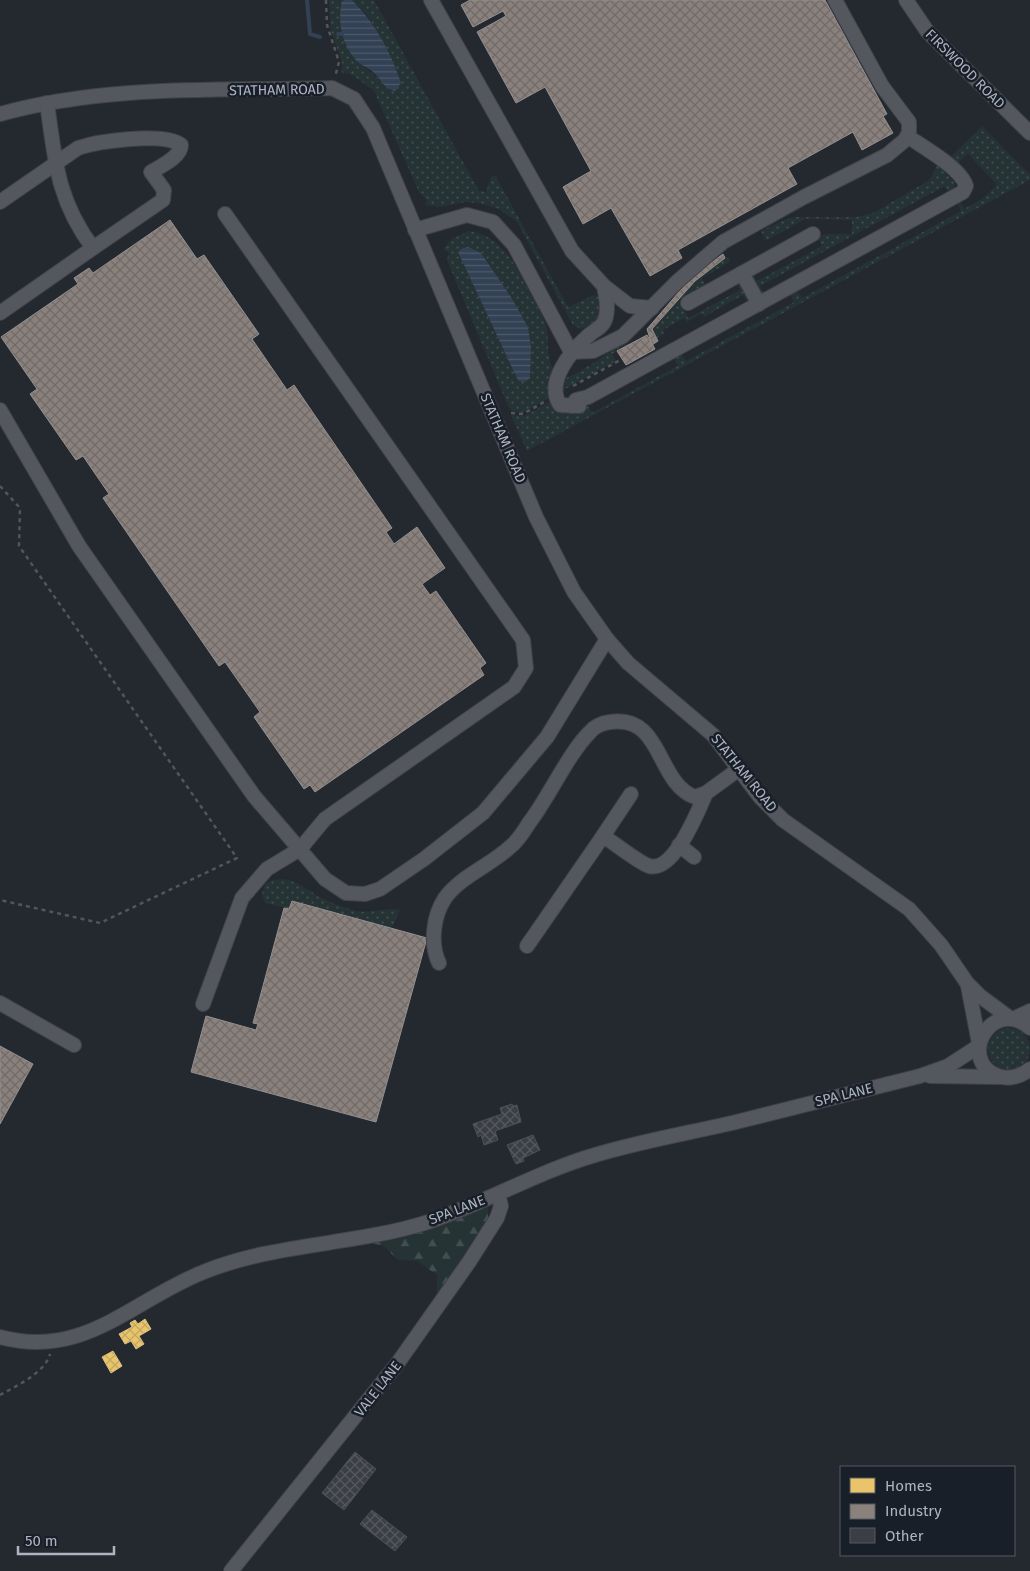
<svg xmlns="http://www.w3.org/2000/svg" width="1030" height="1571" viewBox="0 0 1030 1571" font-family="'Fira Sans',sans-serif">
<style>
.grass{fill:url(#grass-dots);fill-rule:evenodd}
.forest{fill:url(#forest-firs)}
.water{fill:url(#water-rules)}
.homes{fill:url(#homes-cross-hatch);stroke:#d7bf84}
.industry{fill:url(#industry-cross-hatch);stroke:#949091}
.lines{fill:none;stroke-linecap:round;stroke-linejoin:round}
.stream{stroke:#334155;stroke-width:4}
.building{fill:url(#building-cross-hatch);stroke:#4c5057}
.minor-casing{stroke:#404348;stroke-width:16}
.path{stroke:#52565b;stroke-width:2.5;stroke-dasharray:4 4;stroke-linecap:butt}
.minor{stroke:#54575d;stroke-width:14}
.labels{text-anchor:middle;dominant-baseline:central;stroke-width:5;stroke-linejoin:round;paint-order:stroke}
.street-label{font-size:14px;fill:#adb4c1;stroke:#191f28}
</style>
<defs>
<pattern id="grass-dots" width="8" height="8" patternUnits="userSpaceOnUse" patternTransform="scale(1.25)"><rect width="8" height="8" fill="#253335"/><path d="M2 2h.1M6 6h.1" fill="none" stroke="#424e50" stroke-width="1.8" stroke-linecap="round"/></pattern>
<pattern id="forest-firs" width="22" height="20" patternUnits="userSpaceOnUse" patternTransform="scale(1.25)"><rect width="22" height="20" fill="#253335"/><path d="M5 1l3.5 6h-7zM16 11l3.5 6h-7z" fill="#424e50"/></pattern>
<pattern id="water-rules" width="6" height="5" patternUnits="userSpaceOnUse" patternTransform="scale(1.25)"><rect width="6" height="5" fill="#334155"/><path d="M0 2.5h6" fill="none" stroke="#4e5a6c"/></pattern>
<pattern id="homes-cross-hatch" width="8" height="8" patternUnits="userSpaceOnUse" patternTransform="scale(1.25)"><rect width="8" height="8" fill="#e9c46a"/><path d="M0 0l8 8M0 8l8-8" fill="none" stroke="#c5a860"/></pattern>
<pattern id="industry-cross-hatch" width="8" height="8" patternUnits="userSpaceOnUse" patternTransform="scale(1.25)"><rect width="8" height="8" fill="#8a817c"/><path d="M0 0l8 8M0 8l8-8" fill="none" stroke="#706a68"/></pattern>
<pattern id="building-cross-hatch" width="8" height="8" patternUnits="userSpaceOnUse" patternTransform="scale(1.25)"><rect width="8" height="8" fill="#3b3e44"/><path d="M0 0l8 8M0 8l8-8" fill="none" stroke="#55585d"/></pattern>
</defs>
<rect width="100%" height="100%" fill="#24282f"/>
<g class="grass">
<path d="M 329,0 L 345,0 L 342,1 C 342,24 340,42 358,61 C 365,69 373,72 381,82 L 397,71 L 368,16 L 352,0 L 374,0 L 479,191 L 486,192 L 491,177 L 495,175 L 568,307 L 594,295 L 598,297 L 600,313 L 595,322 L 581,329 L 573,325 L 517,222 L 499,209 L 478,203 L 465,202 L 440,207 L 424,205 L 427,200 L 419,192 L 374,91 L 354,76 L 341,72 L 342,63 L 330,28 Z"/>
<path d="M 982,126 L 1030,175 L 1030,180 L 527,451 L 511,415 L 524,416 L 549,402 C 560,417 573,413 588,405 L 592,413 L 677,366 L 674,358 L 681,354 L 686,361 L 794,302 L 790,294 L 797,290 L 802,298 L 961,211 L 957,203 L 960,201 L 964,209 L 982,199 L 997,185 L 968,154 L 959,162 L 953,161 L 949,158 Z"/>
<path d="M 937,164 L 955,183 L 954,191 L 949,193 L 945,186 L 760,286 L 764,294 L 761,296 L 750,276 L 753,274 L 757,281 L 822,246 L 818,238 L 825,234 L 852,234 L 852,220 L 805,219 L 766,241 L 761,231 L 786,219 L 795,217 L 857,217 L 873,213 L 926,182 L 932,176 Z"/>
<path d="M 468,231 C 502,234 516,267 530,293 C 535,303 543,314 546,325 C 550,341 545,356 554,370 L 547,399 L 522,413 L 512,411 L 508,406 L 447,260 L 449,252 L 443,250 L 451,239 ZM 461,249 L 481,253 L 511,297 L 528,327 L 514,372 L 458,252 Z"/>
<path d="M 725,258 L 729,258 L 730,262 L 702,278 L 706,287 L 680,301 L 688,318 L 740,290 L 737,283 L 739,281 L 750,302 L 748,303 L 743,295 L 704,317 L 702,313 L 687,322 L 684,318 L 663,330 L 664,334 L 657,338 L 652,329 L 695,281 Z"/>
<path d="M 625,342 L 629,345 L 612,354 L 616,361 L 560,392 L 566,378 C 587,369 605,354 625,342 Z"/>
<path d="M 283,879 C 300,881 312,894 328,901 C 336,905 345,907 353,910 C 370,915 387,906 400,910 L 392,928 L 292,901 L 289,909 L 265,903 L 262,894 L 265,884 L 273,880 Z"/>
<circle cx="1009" cy="1049" r="21"/>
</g>
<path class="forest" d="M 488,1207 L 488,1227 L 437,1298 L 437,1275 L 417,1261 L 398,1260 L 382,1245 L 359,1242 L 454,1219 Z"/>
<g class="water">
<path d="M 345,0 L 352,0 C 375,23 391,52 401,83 L 395,91 C 383,88 381,79 372,71 C 368,68 363,66 359,63 C 342,47 337,22 342,1 Z"/>
<path d="M 468,247 L 481,253 L 511,297 L 528,327 L 531,347 L 530,378 L 525,382 L 519,381 L 514,372 L 458,252 L 461,249 Z"/>
</g>
<g class="homes">
<path d="M 145,1319 L 151,1329 L 139,1336 L 144,1344 L 136,1349 L 131,1341 L 125,1344 L 119,1334 L 132,1327 L 130,1323 L 135,1320 L 138,1324 Z"/>
<path d="M 113,1351 L 122,1366 L 111,1373 L 102,1357 Z"/>
</g>
<g class="industry">
<path d="M 470,0 L 825,0 L 887,114 L 883,116 L 893,133 L 862,150 L 853,132 L 788,168 L 797,184 L 678,250 L 682,258 L 650,276 L 611,208 L 583,224 L 563,187 L 591,171 L 545,87 L 516,103 L 477,32 L 506,16 L 503,11 L 473,27 L 461,5 Z"/>
<path d="M 170,220 L 197,259 L 204,255 L 259,334 L 252,339 L 287,390 L 294,385 L 392,528 L 386,532 L 394,544 L 417,527 L 445,568 L 422,584 L 430,595 L 436,591 L 486,663 L 480,668 L 484,675 L 315,792 L 310,785 L 304,789 L 254,717 L 260,712 L 225,662 L 219,666 L 103,498 L 109,494 L 83,456 L 76,460 L 30,394 L 37,389 L 1,337 L 78,284 L 74,278 L 89,268 L 93,273 Z"/>
<path d="M 723,254 L 725,258 L 695,281 L 652,329 L 658,341 L 652,345 L 647,329 L 691,278 Z"/>
<path d="M 647,335 L 655,349 L 626,365 L 617,351 Z"/>
<path d="M 292,901 L 427,938 L 376,1122 L 191,1072 L 206,1016 L 256,1030 L 258,1024 L 253,1023 L 284,908 L 289,909 Z"/>
<path d="M 0,1046 L 33,1064 L 0,1124 Z"/>
</g>
<g class="lines">
<g class="stream">
<path d="M 307,0 L 310,34 L 320,37"/>
<path d="M 338,34 L 342,34"/>
</g>
</g>
<g class="building">
<path d="M 512,1104 L 513,1106 L 517,1105 L 521,1122 L 495,1131 L 498,1140 L 484,1145 L 481,1135 L 478,1137 L 473,1124 L 502,1114 L 500,1108 Z"/>
<path d="M 533,1135 L 540,1150 L 523,1158 L 524,1161 L 516,1164 L 507,1145 Z"/>
<path d="M 355,1452 L 376,1469 L 344,1510 L 322,1493 Z"/>
<path d="M 372,1510 L 407,1537 L 395,1551 L 360,1524 Z"/>
</g>
<g class="lines">
<defs>
<g id="minor">
<path d="M 431,0 L 572,251 L 604,286 L 630,306 L 652,308"/>
<path d="M 906,0 L 927,31 L 1030,133"/>
<path d="M 0,114 C 107,84 222,91 332,88 L 354,99 L 373,128 L 536,517 L 574,592 L 607,639 L 628,663 L 713,735 L 760,797 L 783,820 L 909,909 L 941,945 L 967,983 L 980,996 L 1011,1019"/>
<path d="M 0,202 L 78,148 C 99,141 163,132 181,145 C 181,157 161,166 151,172 L 164,190 L 163,200 L 93,248"/>
<path d="M 415,230 L 467,215 L 493,222 L 514,245 L 571,352"/>
<path d="M 742,273 L 759,304"/>
<path d="M 688,303 L 813,234"/>
<path d="M 0,313 L 93,248 C 57,200 55,160 47,103"/>
<path d="M 571,352 L 593,351 L 623,336 L 679,280 L 723,242 L 804,197 L 887,155 L 905,140 L 909,133 L 909,122 L 882,86 L 835,0"/>
<path d="M 572,406 L 576,400 L 588,397 L 963,192 L 966,186 C 961,168 923,147 907,136"/>
<path d="M 579,406 L 560,405 C 545,382 571,351 588,336 C 593,331 603,327 605,320 C 609,309 606,297 604,286"/>
<path d="M 0,410 L 79,546 L 254,796 L 325,879 L 346,893 L 365,894 L 380,889 L 424,859 L 483,813 L 547,737 L 607,639"/>
<path d="M 631,794 L 603,836 C 613,842 639,863 649,866 C 674,873 698,811 706,793"/>
<path d="M 679,845 L 694,857"/>
<path d="M 527,946 L 603,836"/>
<path d="M 439,963 C 430,944 433,916 445,898 C 461,876 491,865 510,847 C 518,841 524,831 529,823 C 549,797 568,754 590,732 C 595,726 602,723 610,722 C 663,714 656,783 695,797 L 706,793 L 739,769"/>
<path d="M 968,986 L 979,1043"/>
<path d="M 0,1003 L 74,1045"/>
<path d="M 203,1004 L 242,898 L 267,869 L 300,849 L 325,819 L 514,687 L 526,668 L 523,640 L 225,214"/>
<path d="M 1013,1019 L 1030,1011"/>
<path d="M 1030,1028 C 992,995 956,1060 998,1076 C 1010,1080 1020,1077 1030,1069"/>
<path d="M 930,1076 L 999,1077"/>
<path d="M 0,1337 C 85,1360 133,1299 206,1271 C 277,1243 356,1245 428,1222 C 485,1203 537,1172 595,1155 C 641,1141 689,1133 736,1122 C 798,1107 859,1091 920,1076 L 948,1066 L 979,1046"/>
<path d="M 231,1571 L 397,1364 L 469,1262 L 497,1218 L 501,1206 L 498,1194"/>
</g>
</defs>
<use href="#minor" class="minor-casing"/>
<g class="path">
<path d="M 326,0 L 327,25 L 339,62 L 335,77"/>
<path d="M 573,386 L 622,359"/>
<path d="M 511,413 L 523,414 L 544,402"/>
<path d="M 0,486 L 20,508 L 19,546 L 237,858 L 100,923 L 0,900"/>
<path d="M 0,1395 C 16,1386 45,1373 50,1354"/>
</g>
<use href="#minor" class="minor"/>
</g>
<g class="labels">
<g class="street-label">
<text transform="translate(965 69) rotate(45)">FIRSWOOD ROAD</text>
<text transform="translate(277 90) rotate(-1)">STATHAM ROAD</text>
<text transform="translate(503 438) rotate(67)">STATHAM ROAD</text>
<text transform="translate(744 773) rotate(51)">STATHAM ROAD</text>
<text transform="translate(844 1095) rotate(-14)">SPA LANE</text>
<text transform="translate(457 1210) rotate(-21)">SPA LANE</text>
<text transform="translate(378 1389) rotate(-52)">VALE LANE</text>
</g>
</g>
<rect x="840" y="1466" width="175" height="90" fill="#191f28" stroke="#545b65"/>
<rect x="850" y="1478" width="25" height="15" fill="#e9c46a" stroke="#545b65"/>
<text x="885" y="1491" font-size="15" fill="#adb4c1">Homes</text>
<rect x="850" y="1504" width="25" height="15" fill="#8a817c" stroke="#545b65"/>
<text x="885" y="1516" font-size="15" fill="#adb4c1">Industry</text>
<rect x="850" y="1528" width="25" height="15" fill="#3b3e44" stroke="#545b65"/>
<text x="885" y="1541" font-size="15" fill="#adb4c1">Other</text>
<path d="M18 1546v8h96v-8" fill="none" stroke="#adb4c1" stroke-width="2.5"/>
<text x="25" y="1546" font-size="15" fill="#adb4c1" stroke="#191f28" stroke-width="4" paint-order="stroke">50 m</text>
</svg>
